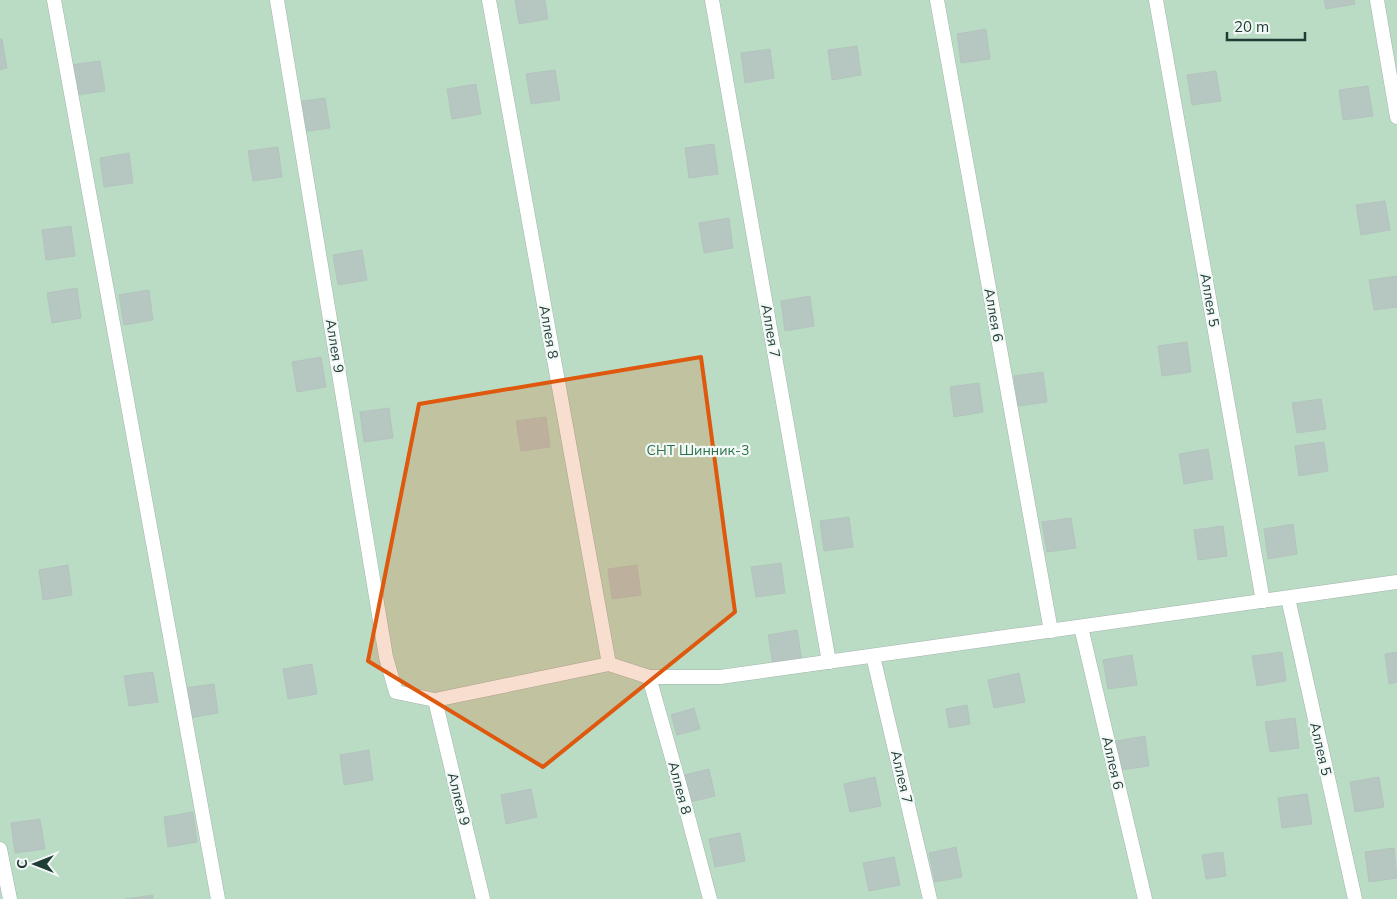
<svg xmlns="http://www.w3.org/2000/svg" width="1397" height="899" viewBox="0 0 1397 899" font-family="Mulish,sans-serif">
<style>
.green{fill:#badcc5}
.building{fill:#b6c6c0;stroke:#b3c4be}
.lines{fill:none;stroke-linecap:round;stroke-linejoin:round}
.service-casing{stroke:#a3b3ae;stroke-width:15}
.service{stroke:#fff;stroke-width:14}
.marked{fill:#de580e;fill-opacity:0.2;stroke:#de580e;stroke-width:4;stroke-linejoin:round}
.labels{text-anchor:middle;dominant-baseline:central;stroke-width:4.5;stroke-linejoin:round;paint-order:stroke}
.street-label{font-size:14px;fill:#213b35;stroke:#f1f8f5}
.park-label{font-size:14px;fill:#2d714a;stroke:#f1f8f5}
</style>
<rect width="100%" height="100%" fill="#e0ebe7"/>
<rect class="green" x="0" y="0" width="1397" height="899"/>
<g class="building">
<path d="M 515,0 L 545,0 L 548,19 L 519,24 Z"/>
<path d="M 1324,0 L 1354,0 L 1355,4 L 1326,9 Z"/>
<path d="M 986,29 L 990,59 L 961,63 L 957,34 Z"/>
<path d="M 0,39 L 2,39 L 7,68 L 0,70 Z"/>
<path d="M 857,46 L 861,75 L 832,80 L 828,50 Z"/>
<path d="M 770,49 L 774,78 L 745,83 L 741,53 Z"/>
<path d="M 100,61 L 105,91 L 76,95 L 71,65 Z"/>
<path d="M 555,70 L 560,100 L 531,104 L 526,74 Z"/>
<path d="M 1216,71 L 1221,101 L 1192,105 L 1187,75 Z"/>
<path d="M 476,84 L 481,114 L 452,119 L 447,89 Z"/>
<path d="M 1368,86 L 1373,116 L 1343,120 L 1339,90 Z"/>
<path d="M 325,98 L 330,128 L 301,132 L 296,102 Z"/>
<path d="M 714,144 L 718,174 L 689,178 L 685,148 Z"/>
<path d="M 278,147 L 282,177 L 253,181 L 248,151 Z"/>
<path d="M 129,153 L 133,183 L 104,187 L 100,158 Z"/>
<path d="M 1385,201 L 1390,230 L 1361,235 L 1356,205 Z"/>
<path d="M 729,218 L 733,248 L 704,253 L 699,223 Z"/>
<path d="M 71,226 L 75,256 L 46,260 L 42,230 Z"/>
<path d="M 362,250 L 367,280 L 338,285 L 333,255 Z"/>
<path d="M 1397,276 L 1397,307 L 1374,310 L 1369,280 Z"/>
<path d="M 77,288 L 81,318 L 52,323 L 47,293 Z"/>
<path d="M 149,290 L 153,320 L 124,325 L 119,295 Z"/>
<path d="M 810,296 L 814,326 L 785,331 L 781,301 Z"/>
<path d="M 1187,342 L 1191,372 L 1162,376 L 1158,346 Z"/>
<path d="M 321,357 L 326,387 L 297,392 L 292,362 Z"/>
<path d="M 1043,372 L 1047,402 L 1018,406 L 1014,376 Z"/>
<path d="M 979,383 L 983,412 L 954,417 L 950,387 Z"/>
<path d="M 1321,399 L 1326,429 L 1297,433 L 1292,403 Z"/>
<path d="M 389,408 L 393,438 L 364,442 L 360,412 Z"/>
<path d="M 546,417 L 550,447 L 521,451 L 516,421 Z"/>
<path d="M 1324,442 L 1328,471 L 1299,476 L 1295,446 Z"/>
<path d="M 1208,449 L 1213,479 L 1184,484 L 1179,454 Z"/>
<path d="M 849,517 L 853,547 L 824,551 L 820,521 Z"/>
<path d="M 1071,518 L 1076,548 L 1047,552 L 1042,522 Z"/>
<path d="M 1293,524 L 1297,554 L 1268,559 L 1264,529 Z"/>
<path d="M 1223,526 L 1227,556 L 1198,560 L 1194,530 Z"/>
<path d="M 781,563 L 785,593 L 756,597 L 751,567 Z"/>
<path d="M 68,565 L 72,595 L 43,600 L 39,570 Z"/>
<path d="M 637,565 L 641,595 L 612,599 L 608,569 Z"/>
<path d="M 797,630 L 802,660 L 773,664 L 768,635 Z"/>
<path d="M 1282,652 L 1286,681 L 1257,686 L 1252,656 Z"/>
<path d="M 1397,652 L 1397,682 L 1389,684 L 1385,654 Z"/>
<path d="M 1132,655 L 1137,685 L 1108,689 L 1103,660 Z"/>
<path d="M 312,664 L 317,694 L 288,699 L 283,669 Z"/>
<path d="M 153,672 L 158,702 L 129,706 L 124,676 Z"/>
<path d="M 1019,673 L 1025,702 L 994,708 L 988,680 Z"/>
<path d="M 214,684 L 218,713 L 189,718 L 184,688 Z"/>
<path d="M 967,705 L 970,724 L 949,728 L 946,709 Z"/>
<path d="M 694,708 L 700,729 L 677,735 L 671,715 Z"/>
<path d="M 1295,718 L 1299,748 L 1270,752 L 1265,722 Z"/>
<path d="M 1145,736 L 1149,766 L 1120,770 L 1116,741 Z"/>
<path d="M 369,750 L 373,780 L 344,785 L 340,755 Z"/>
<path d="M 709,769 L 715,796 L 690,802 L 684,775 Z"/>
<path d="M 875,777 L 881,806 L 850,812 L 844,784 Z"/>
<path d="M 1379,777 L 1384,807 L 1355,812 L 1350,782 Z"/>
<path d="M 531,789 L 537,817 L 506,824 L 501,795 Z"/>
<path d="M 1307,794 L 1312,824 L 1282,828 L 1278,798 Z"/>
<path d="M 193,812 L 197,842 L 168,847 L 164,817 Z"/>
<path d="M 40,819 L 45,849 L 15,853 L 11,823 Z"/>
<path d="M 740,833 L 745,861 L 715,867 L 709,839 Z"/>
<path d="M 956,847 L 962,877 L 935,882 L 929,853 Z"/>
<path d="M 1394,848 L 1397,878 L 1369,882 L 1365,852 Z"/>
<path d="M 1223,852 L 1226,876 L 1206,879 L 1202,855 Z"/>
<path d="M 894,857 L 900,885 L 869,891 L 863,863 Z"/>
<path d="M 153,895 L 153,899 L 125,899 Z"/>
</g>
<g class="lines">
<defs>
<g id="service">
<path d="M 54,0 L 218,899"/>
<path d="M 277,0 L 386,657 L 396,692 L 435,700 L 609,664 L 649,677 L 720,677 L 1397,582"/>
<path d="M 489,0 L 609,664"/>
<path d="M 712,0 L 829,662"/>
<path d="M 937,0 L 1051,631"/>
<path d="M 1156,0 L 1263,601"/>
<path d="M 1377,0 L 1397,117"/>
<path d="M 1288,598 L 1355,899"/>
<path d="M 1081,627 L 1145,899"/>
<path d="M 873,656 L 930,899"/>
<path d="M 649,677 L 681,790 L 710,899"/>
<path d="M 435,700 L 483,899"/>
<path d="M 0,849 L 10,899"/>
</g>
</defs>
<use href="#service" class="service-casing"/>
<use href="#service" class="service"/>
</g>
<path class="marked" d="M 701,357 L 735,612 L 543,767 L 368,661 L 419,404 Z"/>
<g class="labels">
<g class="street-label">
<text transform="translate(1210 300) rotate(80)">Аллея 5</text>
<text transform="translate(994 315) rotate(80)">Аллея 6</text>
<text transform="translate(771 331) rotate(80)">Аллея 7</text>
<text transform="translate(549 332) rotate(80)">Аллея 8</text>
<text transform="translate(335 346) rotate(81)">Аллея 9</text>
<text transform="translate(1321 749) rotate(77)">Аллея 5</text>
<text transform="translate(1113 763) rotate(77)">Аллея 6</text>
<text transform="translate(902 777) rotate(77)">Аллея 7</text>
<text transform="translate(680 788) rotate(75)">Аллея 8</text>
<text transform="translate(459 799) rotate(76)">Аллея 9</text>
</g>
<g class="park-label">
<text x="698" y="450">СНТ Шинник-3</text>
</g>
</g>
<g transform="translate(35 864) rotate(270)" stroke="#f1f8f5" stroke-width="4" paint-order="stroke">
<path d="M0-4L9 19L0 12L-9 19Z" fill="#213b35"/>
<text y="-8" font-size="14" font-weight="bold" text-anchor="middle" fill="#213b35">С</text>
</g>
<path d="M1227 32v8h78v-8" fill="none" stroke="#213b35" stroke-width="2.5"/>
<text x="1234" y="32" font-size="15" fill="#213b35" stroke="#f1f8f5" stroke-width="4" paint-order="stroke">20 m</text>
</svg>
